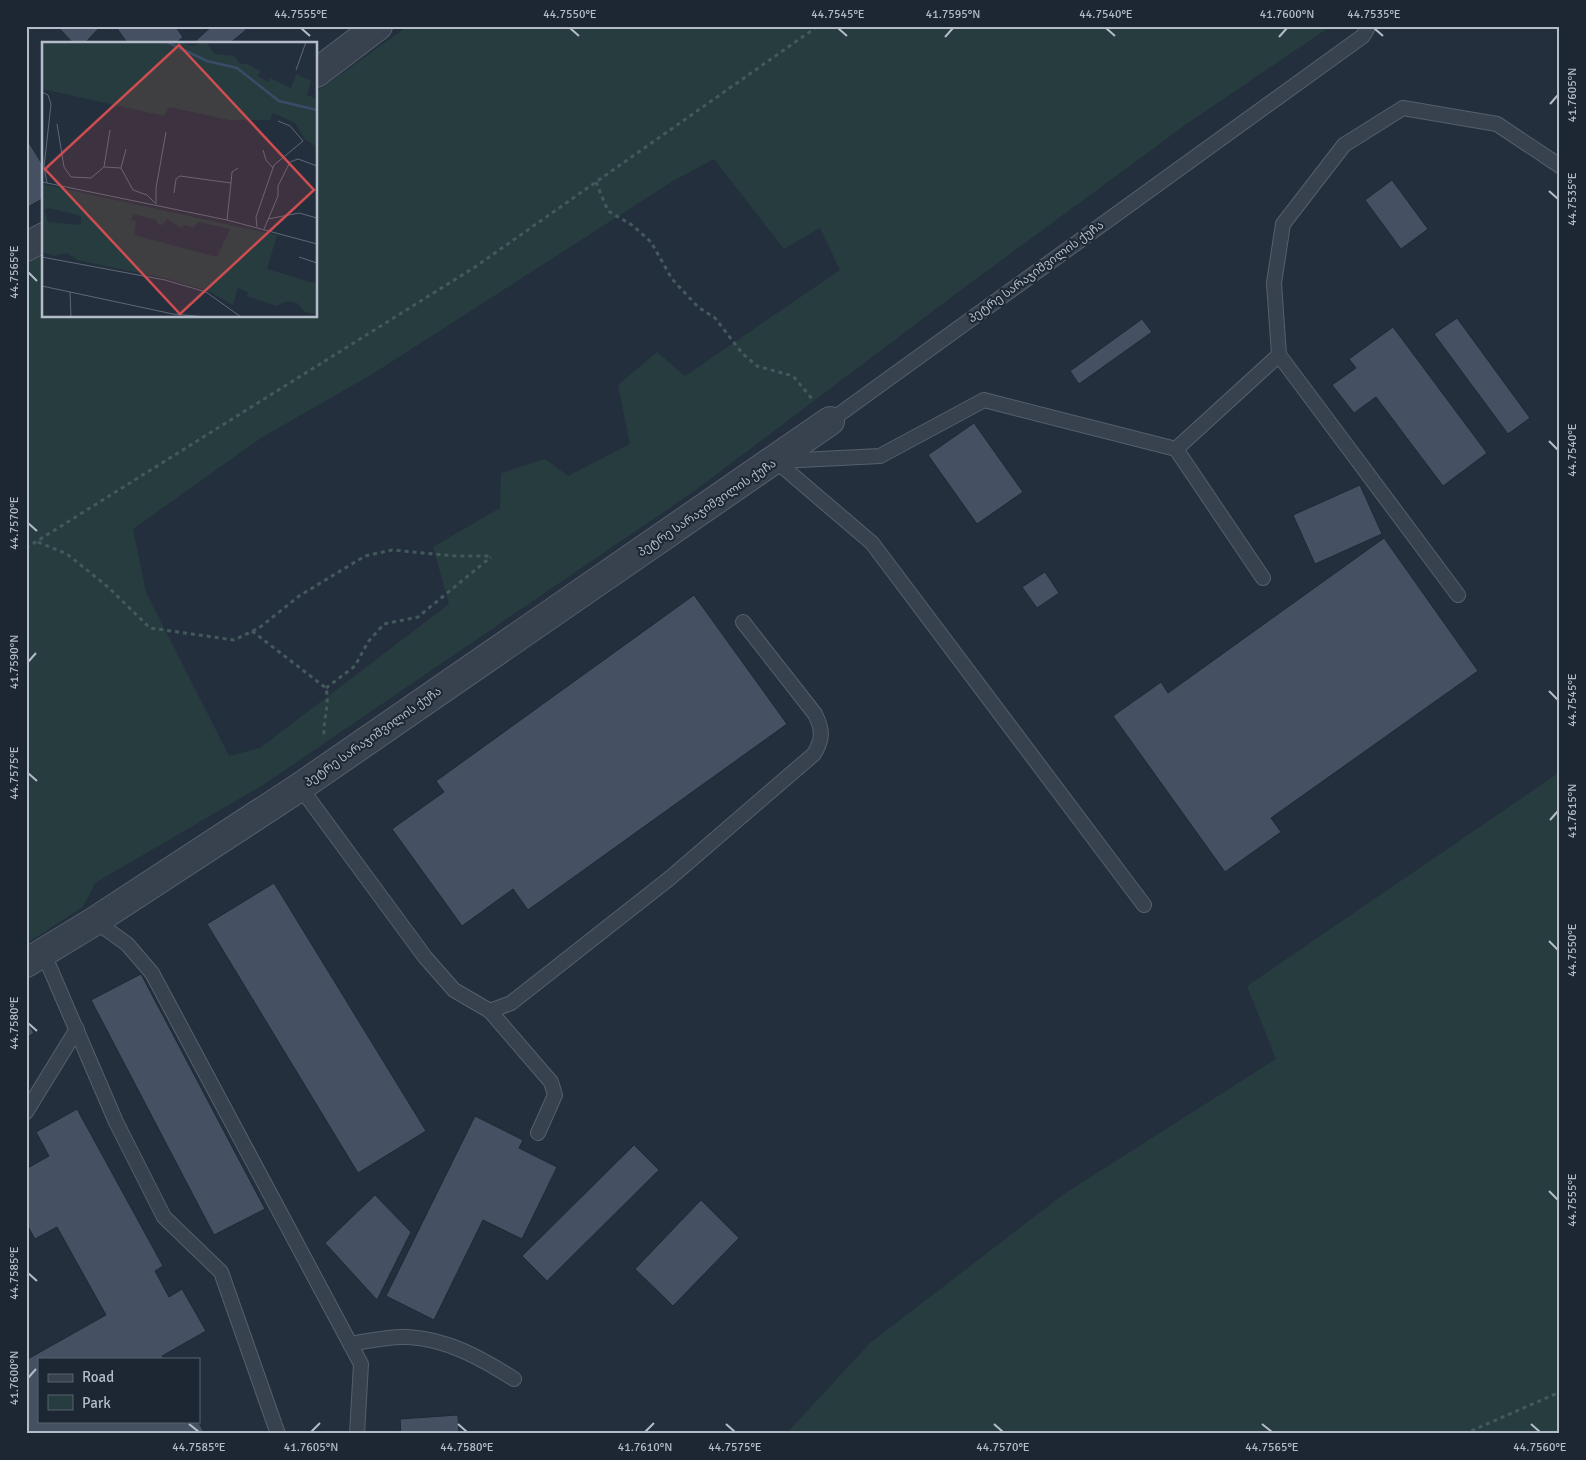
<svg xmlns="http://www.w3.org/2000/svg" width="1586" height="1460" viewBox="0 0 1586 1460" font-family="Signika,'Noto Sans Georgian',sans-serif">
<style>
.green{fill:#263c3f;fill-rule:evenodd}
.building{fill:#455162;stroke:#1f2835}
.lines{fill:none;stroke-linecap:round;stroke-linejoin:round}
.lane-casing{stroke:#565f6c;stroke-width:16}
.street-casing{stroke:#565f6c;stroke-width:30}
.path{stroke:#44595c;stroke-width:3;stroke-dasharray:4 4;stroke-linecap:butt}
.lane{stroke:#38414e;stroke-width:14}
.street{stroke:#38414e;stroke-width:28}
.ticks{fill:none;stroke:#b4bcc9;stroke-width:2}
.labels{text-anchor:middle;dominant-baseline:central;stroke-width:4;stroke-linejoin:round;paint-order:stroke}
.street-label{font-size:12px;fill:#b4bcc9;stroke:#1d2633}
.inset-river{fill:none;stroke:#394c67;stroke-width:2.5}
.inset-road{fill:none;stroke:#5e6776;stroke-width:1}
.view{fill:#ce4d50;fill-opacity:0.15;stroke:#ce4d50;stroke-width:2.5}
.inset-edge{fill:none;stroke:#b4bcc9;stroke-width:2.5}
.neatline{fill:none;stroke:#b4bcc9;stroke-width:2}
.ticks-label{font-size:12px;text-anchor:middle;fill:#b4bcc9}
</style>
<rect width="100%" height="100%" fill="#242f3e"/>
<g class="green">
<path d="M 408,26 L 1331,26 L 1188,123 L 957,293 L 693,492 L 263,785 L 95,883 L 83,907 L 26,944 L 26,261 L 44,251 L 44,316 L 316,316 L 316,92 ZM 714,159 L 784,249 L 820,228 L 840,270 L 685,376 L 657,352 L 618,385 L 630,444 L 568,476 L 545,459 L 501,473 L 500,508 L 433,547 L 449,604 L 260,748 L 229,756 L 146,592 L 133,529 L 261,438 L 374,373 L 673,181 Z"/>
<path d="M 1560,772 L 1560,1434 L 786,1434 L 870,1343 L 1064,1194 L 1276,1059 L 1247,986 Z"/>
</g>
<g class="building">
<path d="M 57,26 L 101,26 L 84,44 L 74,44 Z"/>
<path d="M 117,26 L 175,26 L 183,37 L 175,44 L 128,44 L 116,27 Z"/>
<path d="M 212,26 L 243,26 L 246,30 L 229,44 L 192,44 Z"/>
<path d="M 26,138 L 44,167 L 44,198 L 26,208 Z"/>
<path d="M 1392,180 L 1428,229 L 1401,249 L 1365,200 Z"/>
<path d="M 1457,318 L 1530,418 L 1508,434 L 1434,334 Z"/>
<path d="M 1142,319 L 1152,332 L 1079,384 L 1070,371 Z"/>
<path d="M 1393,327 L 1487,453 L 1443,486 L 1376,397 L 1354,413 L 1332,385 L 1356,368 L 1349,359 Z"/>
<path d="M 974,423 L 1023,492 L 977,524 L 928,455 Z"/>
<path d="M 1360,485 L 1382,534 L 1315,564 L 1293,515 Z"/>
<path d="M 1384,538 L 1478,671 L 1271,818 L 1281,832 L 1225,872 L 1113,716 L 1161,682 L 1168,693 Z"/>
<path d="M 1045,572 L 1059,593 L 1037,608 L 1022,587 Z"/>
<path d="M 694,595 L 787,724 L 528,910 L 513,889 L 462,926 L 392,829 L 444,792 L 436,781 Z"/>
<path d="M 274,883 L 426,1131 L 358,1173 L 207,924 Z"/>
<path d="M 141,974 L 265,1209 L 214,1235 L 91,1000 Z"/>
<path d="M 26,1020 L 34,1033 L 26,1038 Z"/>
<path d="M 77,1109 L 163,1266 L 155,1271 L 169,1297 L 182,1289 L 206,1331 L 162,1356 L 164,1359 L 39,1359 L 39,1421 L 198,1421 L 205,1434 L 26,1434 L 26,1360 L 106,1315 L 57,1227 L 35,1239 L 26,1223 L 26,1169 L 49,1156 L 36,1132 Z"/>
<path d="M 475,1116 L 523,1140 L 519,1148 L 557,1167 L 522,1239 L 483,1220 L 434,1320 L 386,1296 Z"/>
<path d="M 634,1145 L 659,1170 L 547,1281 L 522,1256 Z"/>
<path d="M 375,1195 L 411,1232 L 377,1300 L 325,1243 Z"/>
<path d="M 701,1200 L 739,1238 L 673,1306 L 635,1269 Z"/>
<path d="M 458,1415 L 459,1434 L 401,1434 L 400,1419 Z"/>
</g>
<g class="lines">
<defs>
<g id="lane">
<path d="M 1279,355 L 1274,283 L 1283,224 L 1344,145 L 1403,108 L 1497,124 L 1560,166"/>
<path d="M 830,421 L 1363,36 L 1369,26"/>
<path d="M 1176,449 L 1263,578"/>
<path d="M 776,461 L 872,543 L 1144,905"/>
<path d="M 780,461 L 880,456 L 984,400 L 1176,449 L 1279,355 L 1458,595"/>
<path d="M 300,787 L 425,957 L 454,990 L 490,1011 L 511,1003 L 670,878 L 814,754 C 823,739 823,730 815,714 L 743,622"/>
<path d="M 95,921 L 127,944 L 152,973 L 361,1364 L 357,1434"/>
<path d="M 43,952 L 116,1122 L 164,1217 L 221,1272 L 278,1434"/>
<path d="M 490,1011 L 551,1082 L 555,1095 L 538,1133"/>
<path d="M 26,1112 L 77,1029"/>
<path d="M 350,1344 C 368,1341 389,1336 408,1337 C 447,1339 481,1358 514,1379"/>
</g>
<g id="street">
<path d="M 316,73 L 378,26"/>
<path d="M 26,247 L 44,237"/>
<path d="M 26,963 L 95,921 L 300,787 L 830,421"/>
</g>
</defs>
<use href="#lane" class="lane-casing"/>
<use href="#street" class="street-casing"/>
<g class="path">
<path d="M 596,182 L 608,211 L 632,225 L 651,242 L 672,279 L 698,307 L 715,318 L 742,353 L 757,366 L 793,376 L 813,400"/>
<path d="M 38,542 L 67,554 L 108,587 L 150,628 L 234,640 L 259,628 L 299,596 L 365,556 L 392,550 L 456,556 L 492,556"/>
<path d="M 26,548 L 475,267 L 818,26"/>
<path d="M 252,631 L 326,688 C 330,706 323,718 324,736"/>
<path d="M 326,688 L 355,666 L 368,642 L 384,624 L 418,617 L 491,557"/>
<path d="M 1464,1434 L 1560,1392"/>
</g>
<use href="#lane" class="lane"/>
<use href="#street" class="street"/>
</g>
<path class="ticks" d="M 301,28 L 310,36M 570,28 L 579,36M 838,28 L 847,36M 1106,28 L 1115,36M 1374,28 L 1383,36M 945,37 L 953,28M 1279,37 L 1287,28M 1550,104 L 1558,95M 1549,191 L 1558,199M 28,272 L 37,281M 1549,441 L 1558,450M 28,523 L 37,531M 28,662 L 36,653M 1549,691 L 1558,700M 28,773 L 37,781M 1550,820 L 1558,811M 1549,941 L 1558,950M 28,1023 L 37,1031M 1549,1191 L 1558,1200M 28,1273 L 37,1281M 28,1378 L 36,1369M 189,1424 L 199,1432M 458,1424 L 467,1432M 726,1424 L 735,1432M 994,1424 L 1003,1432M 1262,1424 L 1272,1432M 1531,1424 L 1540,1432M 311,1432 L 320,1423M 645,1432 L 654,1423"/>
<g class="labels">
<g class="street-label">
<text transform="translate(1036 272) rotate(-36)">პეტრე სარაჯიშვილის ქუჩა</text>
<text transform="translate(707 508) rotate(-34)">პეტრე სარაჯიშვილის ქუჩა</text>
<text transform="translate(373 737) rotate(-35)">პეტრე სარაჯიშვილის ქუჩა</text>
</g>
</g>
<g transform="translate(42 42)">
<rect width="275" height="275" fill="#242f3e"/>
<path d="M 0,0 L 138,0 L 150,4 L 165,0 L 172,12 L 192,14 L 198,22 L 205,22 L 219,29 L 216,34 L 226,40 L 228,36 L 249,46 L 254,32 L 269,39 L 265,53 L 275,57 L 275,105 L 263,97 L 253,81 L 231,71 L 228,78 L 187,78 L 127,65 L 122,74 L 0,47 ZM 0,142 L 235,193 L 225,227 L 275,242 L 275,272 L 263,270 L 255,261 L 245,259 L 234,264 L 205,254 L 206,250 L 196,246 L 191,263 L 166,249 L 126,237 L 35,218 L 25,211 L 12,214 L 0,210 ZM 7,166 L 39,174 L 39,183 L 6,180 L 2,168 ZM 91,172 L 114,178 L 115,182 L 121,183 L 125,177 L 139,186 L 142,183 L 152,186 L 156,180 L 188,187 L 175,215 L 92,193 L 94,179 L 89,178 Z" fill="#263c3f" fill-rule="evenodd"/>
<path class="inset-river" d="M 125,0 L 165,19 L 195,26 L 237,59 L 275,68"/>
<path class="inset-road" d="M 254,28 L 264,0M 0,50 L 6,53 L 9,62 L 2,125 L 5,141M 15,82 L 22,125 L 29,135 L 49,136 L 62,125M 68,88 L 62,125 L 79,126 L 91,148 L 105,153 L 113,161M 221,108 L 224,118 L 231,126M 79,126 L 84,107M 0,140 L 185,178 L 275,202M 189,141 L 190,130 L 196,126M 132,151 L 134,137 L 138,134 L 189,141 L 185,178M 114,162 L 114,146 L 124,90M 226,177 L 257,171 L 275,176M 215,185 L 214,175 L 232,123 L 261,99 L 248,84 L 236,79M 222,187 L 236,154 L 236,144 L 248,120 L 256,117 L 275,124M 0,215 L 123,238 L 164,250 L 199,275M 257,215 L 275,221M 0,244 L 131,272 L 165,275M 28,250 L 29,275"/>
<path class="view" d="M 137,3 L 272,148 L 138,272 L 3,127 Z"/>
<rect width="275" height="275" class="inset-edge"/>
</g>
<rect width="1586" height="1460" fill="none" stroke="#1d2633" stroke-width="55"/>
<rect x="38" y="1358" width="162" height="65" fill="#1d2633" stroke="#59626f"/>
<rect x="48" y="1374" width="25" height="8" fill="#38414e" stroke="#59626f"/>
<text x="82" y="1382" font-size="15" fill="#b4bcc9">Road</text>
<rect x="48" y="1395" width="25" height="15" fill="#263c3f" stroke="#59626f"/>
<text x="82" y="1408" font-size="15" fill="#b4bcc9">Park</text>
<rect x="28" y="28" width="1530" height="1404" class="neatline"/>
<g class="ticks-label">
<text x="301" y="18">44.7555°E</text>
<text x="570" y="18">44.7550°E</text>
<text x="838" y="18">44.7545°E</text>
<text x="953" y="18">41.7595°N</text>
<text x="1106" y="18">44.7540°E</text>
<text x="1287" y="18">41.7600°N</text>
<text x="1374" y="18">44.7535°E</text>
<text transform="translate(1572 95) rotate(-90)" y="4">41.7605°N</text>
<text transform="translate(1572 199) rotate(-90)" y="4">44.7535°E</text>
<text transform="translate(14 272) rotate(-90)" y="4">44.7565°E</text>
<text transform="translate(1572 450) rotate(-90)" y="4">44.7540°E</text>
<text transform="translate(14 523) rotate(-90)" y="4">44.7570°E</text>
<text transform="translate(14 662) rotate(-90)" y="4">41.7590°N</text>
<text transform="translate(1572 700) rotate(-90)" y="4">44.7545°E</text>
<text transform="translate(14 773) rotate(-90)" y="4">44.7575°E</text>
<text transform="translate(1572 811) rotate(-90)" y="4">41.7615°N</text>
<text transform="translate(1572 950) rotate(-90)" y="4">44.7550°E</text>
<text transform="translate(14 1023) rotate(-90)" y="4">44.7580°E</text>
<text transform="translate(1572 1200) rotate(-90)" y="4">44.7555°E</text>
<text transform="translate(14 1273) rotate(-90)" y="4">44.7585°E</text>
<text transform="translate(14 1378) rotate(-90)" y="4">41.7600°N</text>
<text x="199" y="1451">44.7585°E</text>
<text x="311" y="1451">41.7605°N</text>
<text x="467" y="1451">44.7580°E</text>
<text x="645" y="1451">41.7610°N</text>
<text x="735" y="1451">44.7575°E</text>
<text x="1003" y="1451">44.7570°E</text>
<text x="1272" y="1451">44.7565°E</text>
<text x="1540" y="1451">44.7560°E</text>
</g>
</svg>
